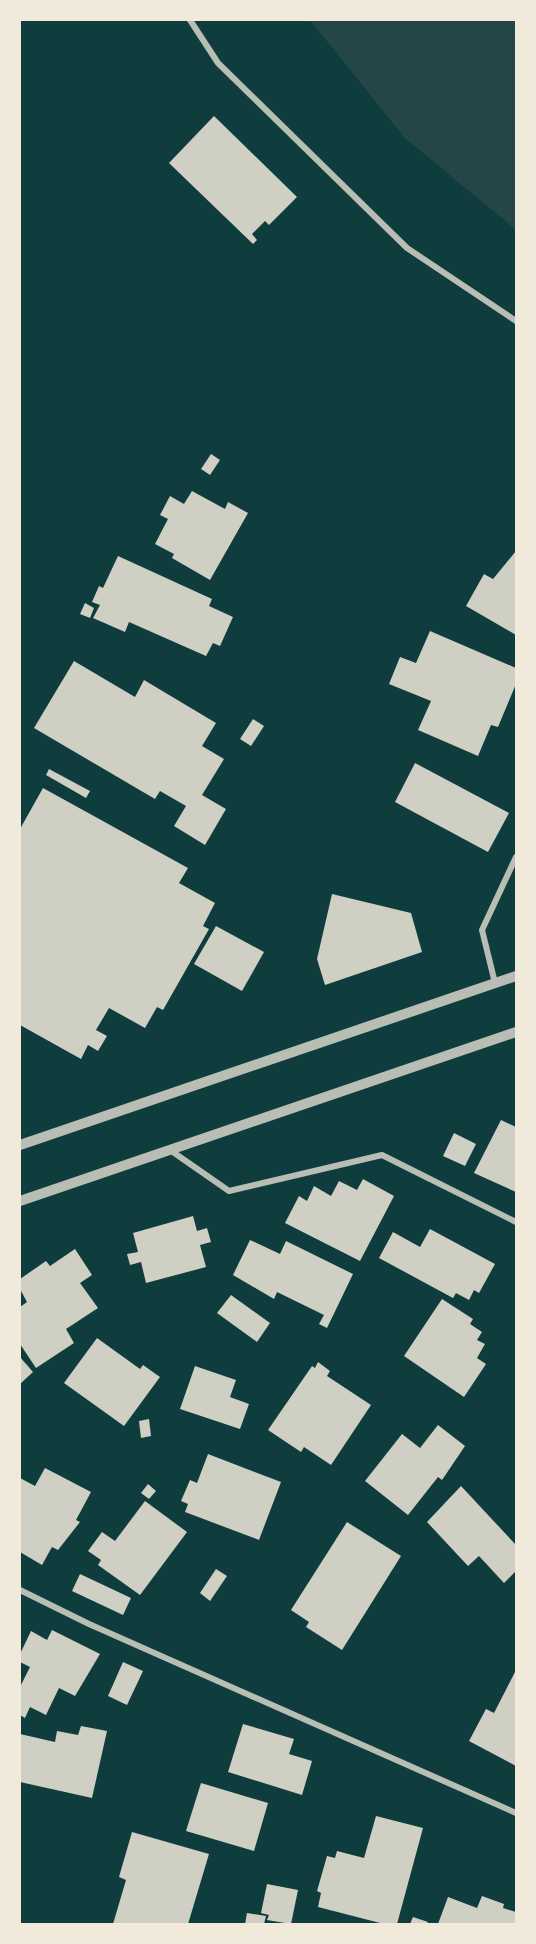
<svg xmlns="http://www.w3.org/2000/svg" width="536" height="1944" viewBox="0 0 536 1944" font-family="'PT Sans',sans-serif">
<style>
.green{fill:#244646}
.building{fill:#cfcfc3}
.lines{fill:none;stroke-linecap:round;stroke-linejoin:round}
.minor{stroke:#b8beb3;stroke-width:6}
.tertiary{stroke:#b8beb3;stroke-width:10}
</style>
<rect width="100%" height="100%" fill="#0f3d3e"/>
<path class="green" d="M 310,20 L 516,20 L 516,230 L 404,137 Z"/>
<g class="building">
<path d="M 214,116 L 297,197 L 269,225 L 265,221 L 252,234 L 257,240 L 253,244 L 169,163 Z"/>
<path d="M 211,454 L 220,460 L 210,475 L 201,469 Z"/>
<path d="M 192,491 L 225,509 L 228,502 L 248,513 L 210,580 L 172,558 L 174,554 L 155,544 L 168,519 L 160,515 L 170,496 L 184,504 Z"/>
<path d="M 516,551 L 516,635 L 466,606 L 484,574 L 493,579 Z"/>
<path d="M 118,556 L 212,599 L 209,606 L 233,617 L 220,646 L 213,643 L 206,656 L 129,622 L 125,632 L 93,618 L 100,605 L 92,602 L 99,586 L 103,588 Z"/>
<path d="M 85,603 L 94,608 L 90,618 L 80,614 Z"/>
<path d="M 430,631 L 516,668 L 516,684 L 498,727 L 491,725 L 478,756 L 418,730 L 431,701 L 389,684 L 400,657 L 416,663 Z"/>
<path d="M 74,661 L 135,697 L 144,680 L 216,723 L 202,746 L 224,759 L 202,795 L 226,809 L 205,845 L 174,826 L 186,806 L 160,791 L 155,799 L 34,728 Z"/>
<path d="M 253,719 L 264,726 L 251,746 L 240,739 Z"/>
<path d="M 415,763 L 509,813 L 488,852 L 395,802 Z"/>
<path d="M 49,769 L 90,791 L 86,798 L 46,775 Z"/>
<path d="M 43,788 L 188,868 L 179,883 L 215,903 L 203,926 L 209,929 L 163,1010 L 157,1007 L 145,1028 L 109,1008 L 96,1030 L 107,1036 L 98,1051 L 88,1045 L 81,1059 L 20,1025 L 20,829 Z"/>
<path d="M 332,894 L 411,913 L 422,952 L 325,985 L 317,959 Z"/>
<path d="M 216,926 L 264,952 L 242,991 L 194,964 Z"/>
<path d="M 501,1120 L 516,1127 L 516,1192 L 474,1173 Z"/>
<path d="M 454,1133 L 476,1144 L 465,1166 L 443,1156 Z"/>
<path d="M 363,1179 L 394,1196 L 360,1261 L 285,1223 L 299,1196 L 307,1201 L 314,1186 L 331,1196 L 339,1181 L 357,1190 Z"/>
<path d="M 193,1216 L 197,1231 L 207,1228 L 211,1242 L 200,1245 L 206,1267 L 146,1283 L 141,1262 L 130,1265 L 127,1254 L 138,1252 L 133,1233 Z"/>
<path d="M 430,1229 L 495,1264 L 479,1293 L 474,1290 L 469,1300 L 456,1293 L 453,1298 L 379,1258 L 393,1232 L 420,1247 Z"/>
<path d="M 250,1240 L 280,1254 L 286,1241 L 353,1274 L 327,1328 L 319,1324 L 324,1315 L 277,1292 L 274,1299 L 233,1275 Z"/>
<path d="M 75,1249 L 92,1275 L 80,1283 L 98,1308 L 66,1329 L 74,1343 L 36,1368 L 20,1344 L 20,1307 L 27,1302 L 20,1289 L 20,1279 L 46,1261 L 50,1266 Z"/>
<path d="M 231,1295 L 270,1323 L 257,1342 L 217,1313 Z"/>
<path d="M 442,1299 L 473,1319 L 470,1324 L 482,1332 L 477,1340 L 485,1344 L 477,1358 L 486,1364 L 464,1397 L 404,1356 Z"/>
<path d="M 97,1338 L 140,1369 L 143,1365 L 160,1377 L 124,1426 L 64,1383 Z"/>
<path d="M 20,1357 L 33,1372 L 20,1384 Z"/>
<path d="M 318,1362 L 330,1371 L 327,1376 L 371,1405 L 331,1465 L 304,1447 L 301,1452 L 268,1430 L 312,1366 L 315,1368 Z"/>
<path d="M 195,1366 L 236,1380 L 230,1397 L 249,1404 L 240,1429 L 180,1409 Z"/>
<path d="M 149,1419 L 151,1436 L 141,1438 L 139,1421 Z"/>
<path d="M 438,1425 L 465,1446 L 442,1480 L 438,1477 L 408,1515 L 365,1481 L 402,1434 L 420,1448 Z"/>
<path d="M 208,1454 L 281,1482 L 259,1540 L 185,1512 L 188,1504 L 181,1501 L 190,1480 L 197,1483 Z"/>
<path d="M 45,1468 L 91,1492 L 76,1520 L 80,1522 L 58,1550 L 52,1547 L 42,1565 L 20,1552 L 20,1478 L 35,1486 Z"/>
<path d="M 148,1484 L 156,1491 L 149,1499 L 141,1493 Z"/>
<path d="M 461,1486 L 516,1545 L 516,1571 L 504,1583 L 479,1556 L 468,1566 L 427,1522 Z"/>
<path d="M 145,1501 L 187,1532 L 140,1595 L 98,1565 L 101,1560 L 88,1551 L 102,1532 L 115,1541 Z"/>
<path d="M 347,1522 L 401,1556 L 342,1650 L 306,1627 L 309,1622 L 291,1610 Z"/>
<path d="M 216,1569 L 227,1576 L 210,1601 L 200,1593 Z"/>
<path d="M 80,1574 L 131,1598 L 123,1615 L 72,1591 Z"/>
<path d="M 52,1630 L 100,1654 L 75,1696 L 59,1688 L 46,1715 L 30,1707 L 25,1718 L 20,1715 L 20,1687 L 30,1667 L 20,1662 L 20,1654 L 31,1631 L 47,1640 Z"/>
<path d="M 123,1662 L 143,1671 L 127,1705 L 108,1696 Z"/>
<path d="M 516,1670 L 516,1766 L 469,1741 L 486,1709 L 494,1713 Z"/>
<path d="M 243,1724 L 294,1739 L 289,1754 L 312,1761 L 302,1795 L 228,1772 Z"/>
<path d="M 81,1726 L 107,1731 L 92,1798 L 20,1782 L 20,1734 L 55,1742 L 57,1731 L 78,1735 Z"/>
<path d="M 201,1783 L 268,1803 L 254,1851 L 186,1831 Z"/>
<path d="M 376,1816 L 423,1828 L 397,1924 L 384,1924 L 318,1907 L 321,1893 L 317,1891 L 327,1856 L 335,1858 L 337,1851 L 364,1858 Z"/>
<path d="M 132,1832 L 209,1854 L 188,1924 L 113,1924 L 126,1880 L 119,1877 Z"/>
<path d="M 267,1884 L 298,1890 L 291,1924 L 267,1920 L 269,1915 L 261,1913 Z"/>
<path d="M 482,1896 L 504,1904 L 503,1908 L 516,1912 L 516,1924 L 438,1924 L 448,1897 L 477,1908 Z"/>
<path d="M 247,1913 L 266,1916 L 264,1924 L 245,1924 Z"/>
<path d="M 413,1917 L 428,1922 L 427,1924 L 410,1924 Z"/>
</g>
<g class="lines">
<g class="minor">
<path d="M 190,20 L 218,63 L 407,248 L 516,321"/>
<path d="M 495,983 L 482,930 L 516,857"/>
<path d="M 170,1150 L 229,1191 L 382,1155 L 516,1222"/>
<path d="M 20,1590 L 89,1624 L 516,1813"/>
</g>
<g class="tertiary">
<path d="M 20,1145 L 516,976"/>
<path d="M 20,1201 L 516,1032"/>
</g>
</g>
<rect width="536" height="1944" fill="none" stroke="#f1e9da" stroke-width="42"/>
</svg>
